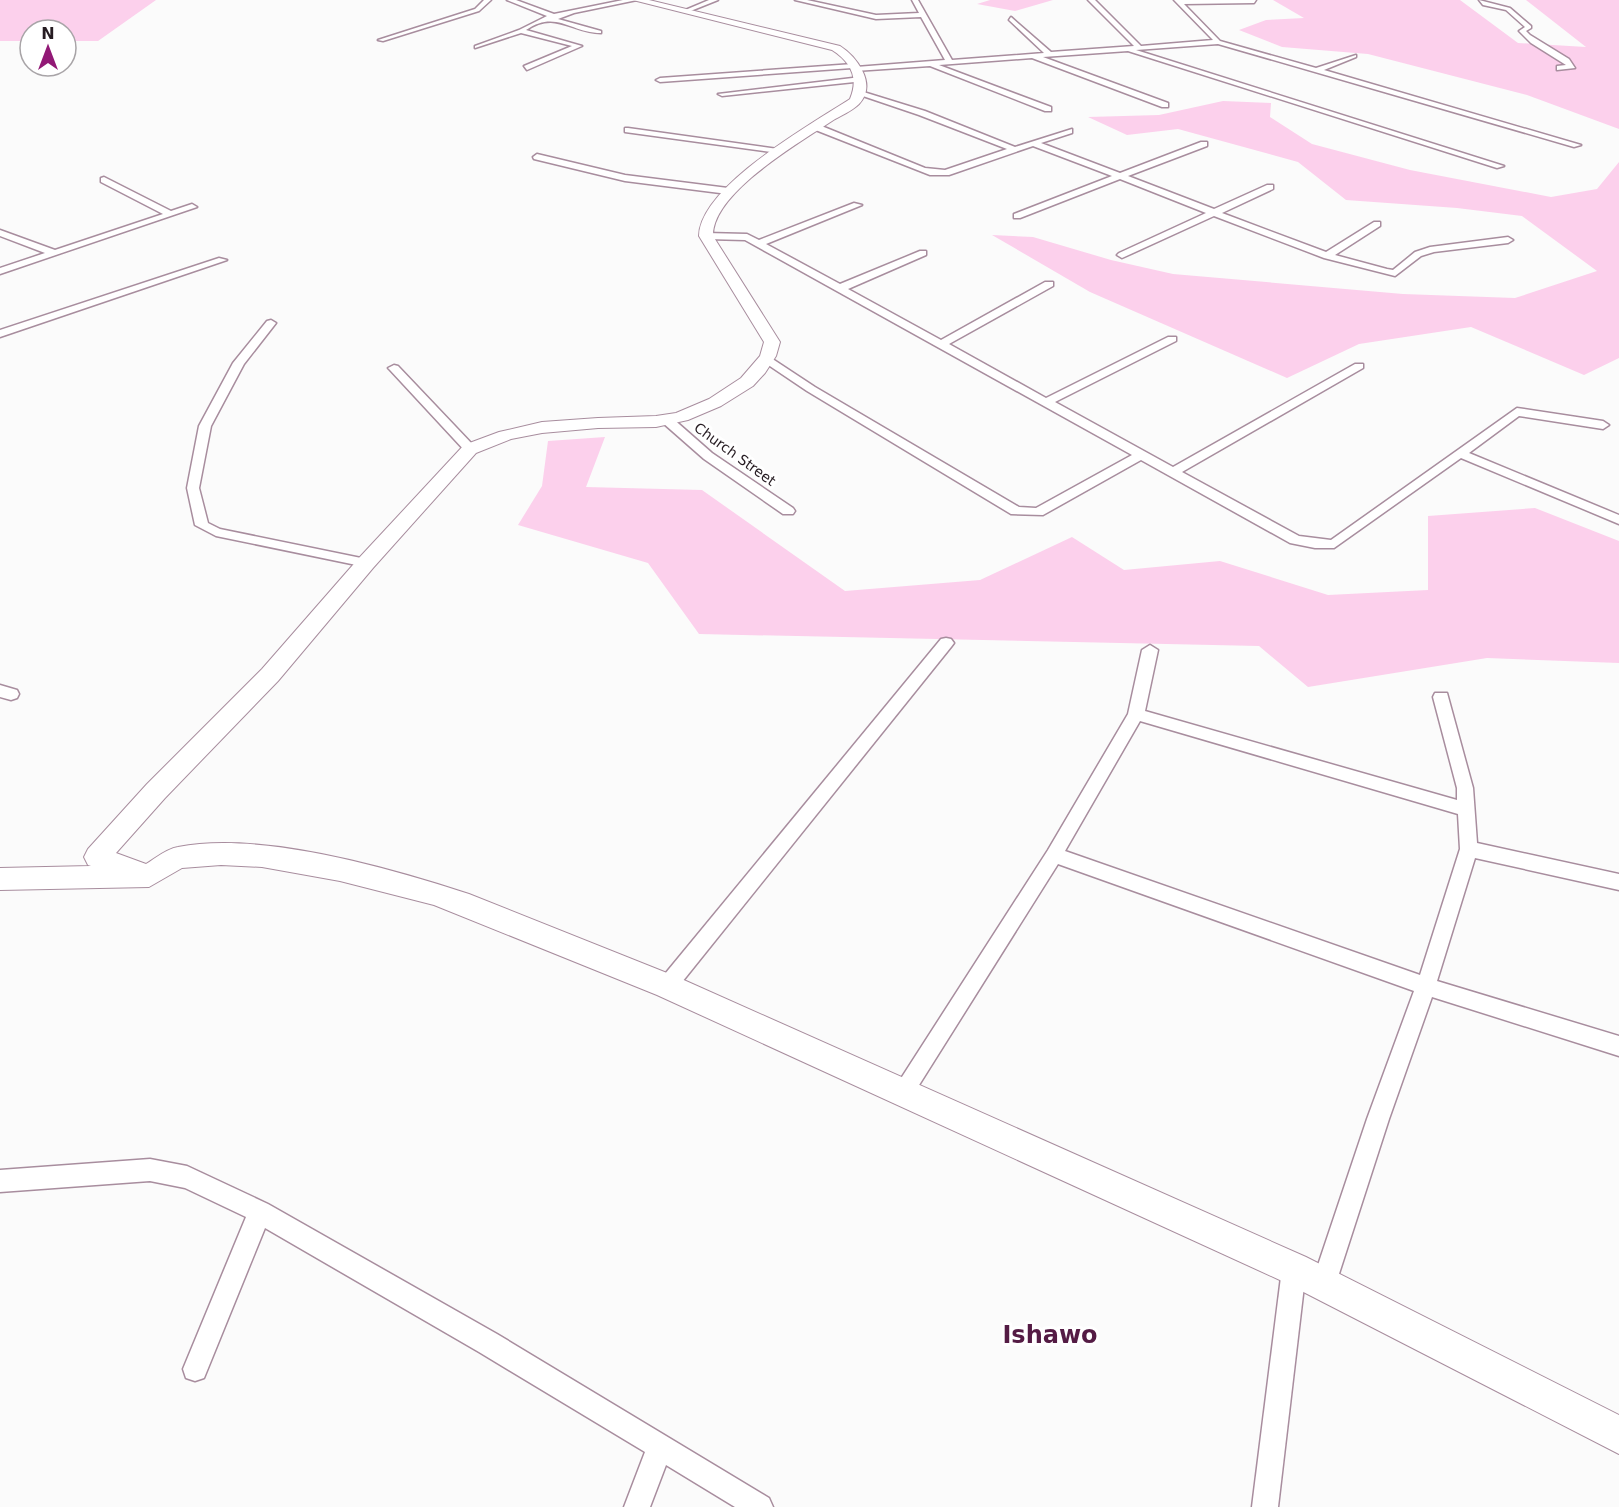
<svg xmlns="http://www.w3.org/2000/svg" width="1619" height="1507" viewBox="0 0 1619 1507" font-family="'DejaVu Sans',sans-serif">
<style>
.green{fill:#fcd0ec}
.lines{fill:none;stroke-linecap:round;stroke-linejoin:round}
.street-casing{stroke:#a88d9e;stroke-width:3}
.secondary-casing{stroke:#a88d9e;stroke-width:2}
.street{fill:#fff;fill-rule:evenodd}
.secondary{fill:#fff;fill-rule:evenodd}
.labels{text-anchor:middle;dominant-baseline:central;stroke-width:6;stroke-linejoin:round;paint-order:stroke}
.far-street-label{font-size:14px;fill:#261c22;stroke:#fff}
.near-quarter-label{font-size:24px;font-weight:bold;fill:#541b44;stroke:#fff}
</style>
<rect width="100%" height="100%" fill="#fbfbfb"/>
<g class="green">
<path d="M 0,0 L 156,0 L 98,41 L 66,41 L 66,30 L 30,30 L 30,41 L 0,41 Z"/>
<path d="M 990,0 L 1053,0 L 1015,11 L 977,4 Z"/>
<path d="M 1273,0 L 1460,0 L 1518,43 L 1586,47 L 1526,0 L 1619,0 L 1619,129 L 1527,95 L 1368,54 L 1282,47 L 1239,30 L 1266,20 L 1304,18 Z"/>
<path d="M 1223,101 L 1271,103 L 1270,117 L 1312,144 L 1410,170 L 1551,197 L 1597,189 L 1619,162 L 1619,358 L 1584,375 L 1471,327 L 1359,344 L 1287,378 L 1090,292 L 992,235 L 1033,237 L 1111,260 L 1173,274 L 1403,294 L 1515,298 L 1597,271 L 1522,216 L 1457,208 L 1346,200 L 1298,162 L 1178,129 L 1127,135 L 1088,117 L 1159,115 Z"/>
<path d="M 605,437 L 586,487 L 702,490 L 845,591 L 980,580 L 1072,537 L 1124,570 L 1220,561 L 1328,595 L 1428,590 L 1428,516 L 1535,508 L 1619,541 L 1619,663 L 1487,658 L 1308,687 L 1259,646 L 699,634 L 648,563 L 518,525 L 542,486 L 548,441 Z"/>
</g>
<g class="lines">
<defs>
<g id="street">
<path d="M 484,0 L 491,0 L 479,11 L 383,41 L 378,40 L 475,9 Z"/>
<path d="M 507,0 L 516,0 L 554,14 L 623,0 L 637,0 L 574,13 L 558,19 L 601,31 L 601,33 C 571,33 556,9 526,30 L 582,46 L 527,70 L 524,66 L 572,46 L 521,33 L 475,48 L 475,46 L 519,30 L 547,16 Z"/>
<path d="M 709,0 L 718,0 L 688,12 L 683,11 Z"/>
<path d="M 795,0 L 807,0 L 876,15 L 919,13 L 912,0 L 918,0 L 952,60 L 1044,53 L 1009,20 L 1011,17 L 1051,52 L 1134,46 L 1088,0 L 1095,0 L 1141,46 L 1213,40 L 1174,0 L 1256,0 L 1254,3 L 1184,4 L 1220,41 L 1316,68 L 1356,55 L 1356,57 L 1324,70 L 1581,145 L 1574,147 L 1218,44 L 1136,50 L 1504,166 L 1497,168 L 1128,51 L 1043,57 L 1168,103 L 1168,107 L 1162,107 L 1032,58 L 939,65 L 1051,107 L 1051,111 L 1045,111 L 930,66 L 855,71 L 852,68 L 660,82 L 656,80 L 660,78 L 853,64 L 856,67 L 945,60 L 921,17 L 876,19 Z"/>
<path d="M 1479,0 L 1510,8 L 1531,26 L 1531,28 L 1526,31 L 1530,35 L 1569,59 L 1575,68 L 1557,70 L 1557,66 L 1566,65 L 1531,43 L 1519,31 L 1525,27 L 1506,10 L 1483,5 Z"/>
<path d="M 861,77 L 864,81 L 722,96 L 718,94 Z"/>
<path d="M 857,90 L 925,111 L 1015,147 L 1072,129 L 1072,133 L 1041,143 L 1120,173 L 1201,142 L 1207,142 L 1207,146 L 1128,176 L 1214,209 L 1267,185 L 1273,185 L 1273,189 L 1222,213 L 1326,252 L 1374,222 L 1380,222 L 1380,226 L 1335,255 L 1387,269 L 1393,270 L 1415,252 L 1430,247 L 1508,237 L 1513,240 L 1508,243 L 1434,252 L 1421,256 L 1395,276 L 1324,258 L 1214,216 L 1122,258 L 1117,255 L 1119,253 L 1206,213 L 1120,179 L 1020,218 L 1014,218 L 1014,214 L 1112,176 L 1033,146 L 949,175 L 930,175 L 813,129 L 813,125 L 819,125 L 925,168 L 945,170 L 1007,149 L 919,115 L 857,94 Z"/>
<path d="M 628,128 L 778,149 L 782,151 L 778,153 L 625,132 L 625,128 Z"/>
<path d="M 537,154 L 625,175 L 728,188 L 732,191 L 728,194 L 625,181 L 534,159 L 533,157 Z"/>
<path d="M 104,177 L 171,211 L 192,204 L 197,207 L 0,274 L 0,268 L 45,253 L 0,236 L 0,230 L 55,250 L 163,214 L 101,182 L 101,178 Z"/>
<path d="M 854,203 L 862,205 L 766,244 L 840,284 L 920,251 L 926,251 L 926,255 L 848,289 L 941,340 L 1045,282 L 1053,282 L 1053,286 L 949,344 L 1046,398 L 1168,337 L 1176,337 L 1176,341 L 1055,402 L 1173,467 L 1355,364 L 1363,364 L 1363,368 L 1182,472 L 1299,536 L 1331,540 L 1517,408 L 1603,421 L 1609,425 L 1603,429 L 1519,416 L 1469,453 L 1619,515 L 1619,524 L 1461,458 L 1334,548 L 1315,548 L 1290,543 L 1141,460 L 1043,515 L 1011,514 L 807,391 L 761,360 L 763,358 L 771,358 L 815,387 L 1019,507 L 1036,508 L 1132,455 L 745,240 L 706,239 L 701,236 L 706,233 L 747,234 L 759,240 Z"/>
<path d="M 219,258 L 227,260 L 0,337 L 0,330 Z"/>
<path d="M 271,320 L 276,323 L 244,364 L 211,426 L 199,488 L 208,523 L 220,529 L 366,559 L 371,560 L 373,563 L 371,566 L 366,567 L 216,536 L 195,525 L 187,488 L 199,426 L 233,363 L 267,321 Z"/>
<path d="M 394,365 L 398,366 L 474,446 L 476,449 L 474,452 L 466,452 L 390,370 L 388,368 Z"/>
<path d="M 667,416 L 671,417 L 712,453 L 793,508 L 795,511 L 793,514 L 783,514 L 704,459 L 663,423 L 661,420 Z"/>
<path d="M 946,638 L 951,639 L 954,643 L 951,647 L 674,992 L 667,995 L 660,992 L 657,986 L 660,980 L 941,639 Z"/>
<path d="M 1150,645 L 1158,650 L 1145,711 L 1457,800 L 1457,788 L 1433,697 L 1435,693 L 1447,693 L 1473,788 L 1477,843 L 1619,874 L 1619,890 L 1475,858 L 1437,981 L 1619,1036 L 1619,1056 L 1432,997 L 1389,1119 L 1336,1283 L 1332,1291 L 1324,1295 L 1316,1291 L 1312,1283 L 1367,1119 L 1414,991 L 1058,864 L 909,1101 L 902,1104 L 895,1101 L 891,1094 L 1048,850 L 1128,714 L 1142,650 ZM 1140,721 L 1458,814 L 1460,849 L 1420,975 L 1065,851 Z"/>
<path d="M 0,685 L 17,690 L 19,694 L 17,698 L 11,700 L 0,697 Z"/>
<path d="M 150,1159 L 187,1166 L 268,1204 L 497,1334 L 769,1498 L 773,1507 L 735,1507 L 666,1465 L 650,1507 L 624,1507 L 645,1452 L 479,1352 L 265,1228 L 204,1378 L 195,1381 L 186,1378 L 183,1369 L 246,1217 L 185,1188 L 150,1181 L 0,1192 L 0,1170 Z"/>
<path d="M 1294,1257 L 1302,1261 L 1306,1269 L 1278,1507 L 1252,1507 L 1282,1269 L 1286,1261 Z"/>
</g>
<path id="secondary" d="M 633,0 L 649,0 L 840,46 C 856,56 878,84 859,104 C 852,111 840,116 832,121 C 799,143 712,193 713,236 L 780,342 L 776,356 L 765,373 L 753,386 L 721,406 L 688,420 L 656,427 L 598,428 L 542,433 L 511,439 L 476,453 L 373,568 L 278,681 L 165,798 L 116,853 L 146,864 C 156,858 166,849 178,847 C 260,831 390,868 469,894 L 677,977 L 1306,1257 L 1619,1415 L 1619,1454 L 1282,1281 L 657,995 L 434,905 L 340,881 L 262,867 L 221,865 L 182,868 L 149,887 L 0,890 L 0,868 L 91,866 L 88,865 L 84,857 L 88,849 L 147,784 L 262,669 L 359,558 L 464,445 L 499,432 L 542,422 L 598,418 L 656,416 L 676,413 L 709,399 L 741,378 L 760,356 L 764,342 L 699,236 C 700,186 812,124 850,99 C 859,78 851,62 832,50 Z"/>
</defs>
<use href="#street" class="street-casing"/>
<use href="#secondary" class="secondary-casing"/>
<use href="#street" class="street"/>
<use href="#secondary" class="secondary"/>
</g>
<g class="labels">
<g class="far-street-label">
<text transform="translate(735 454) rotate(36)">Church Street</text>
</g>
<g class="near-quarter-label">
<text x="1050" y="1335">Ishawo</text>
</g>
</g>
<g transform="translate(48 48)"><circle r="28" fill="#ffffff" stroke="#a8a4a7" stroke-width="1.5"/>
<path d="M0-4.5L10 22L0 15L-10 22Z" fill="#921976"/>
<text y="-9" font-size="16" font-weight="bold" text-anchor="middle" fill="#261c22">N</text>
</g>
</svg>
